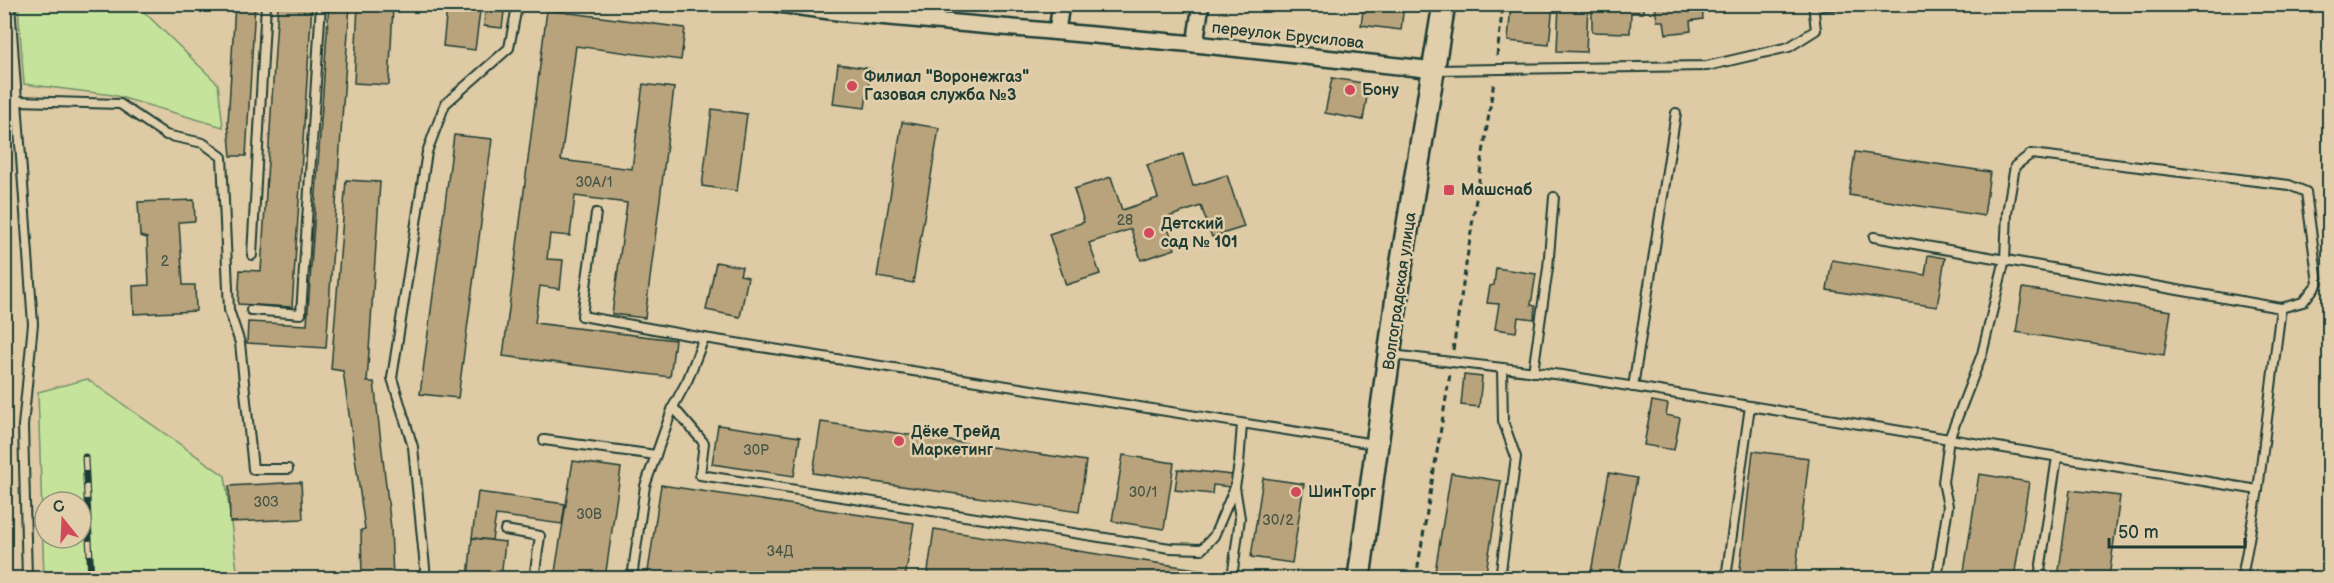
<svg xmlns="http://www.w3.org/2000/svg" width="2334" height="583" viewBox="0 0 2334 583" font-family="'Balsamiq Sans',sans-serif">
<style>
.green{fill:#c5e39b;stroke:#729068;stroke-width:1.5;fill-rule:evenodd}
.building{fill:#b9a37b;stroke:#1f3d34;stroke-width:1.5}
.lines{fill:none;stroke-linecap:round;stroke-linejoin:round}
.service-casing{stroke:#1f3d34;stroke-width:12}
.minor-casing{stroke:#1f3d34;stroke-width:20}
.secondary-casing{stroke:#1f3d34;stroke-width:26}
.path{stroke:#1f3d34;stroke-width:3;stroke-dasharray:6 4.5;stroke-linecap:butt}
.service{stroke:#e1cfac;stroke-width:8}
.minor{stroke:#e1cfac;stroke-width:15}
.secondary{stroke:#e1cfac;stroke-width:21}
.rail-casing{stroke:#1f3d34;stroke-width:7}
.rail{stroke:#e1cfac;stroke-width:4.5;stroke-dasharray:14;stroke-linecap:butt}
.poi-dot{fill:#d1495b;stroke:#e1cfac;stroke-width:2}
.labels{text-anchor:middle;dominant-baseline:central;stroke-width:5;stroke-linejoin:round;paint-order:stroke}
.number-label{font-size:14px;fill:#465646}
.street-label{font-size:16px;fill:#1f3d34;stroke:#e1cfac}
.poi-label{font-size:16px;font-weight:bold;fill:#1f3d34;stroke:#e1cfac;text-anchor:start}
</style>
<rect width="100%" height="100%" fill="#decaa5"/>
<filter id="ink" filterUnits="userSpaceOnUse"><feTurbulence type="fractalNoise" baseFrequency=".0167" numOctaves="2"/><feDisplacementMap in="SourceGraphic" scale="12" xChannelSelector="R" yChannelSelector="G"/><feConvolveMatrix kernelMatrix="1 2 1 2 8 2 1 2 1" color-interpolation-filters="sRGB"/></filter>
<g filter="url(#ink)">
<g class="green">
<path d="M 18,5 L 137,5 L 218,84 L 223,127 L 113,95 L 24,84 Z"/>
<path d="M 87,379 L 225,476 L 238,578 L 44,578 L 38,392 ZM 45,502 L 81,502 L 81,538 L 45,538 Z"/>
</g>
<g class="building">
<path d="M 235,4 L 255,4 L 246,156 L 231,156 L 228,123 Z"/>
<path d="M 278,4 L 312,4 L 292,307 L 238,304 L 240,270 L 261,271 Z"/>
<path d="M 329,4 L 350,4 L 326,348 L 247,343 L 248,322 L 307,325 Z"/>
<path d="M 1364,4 L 1404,4 L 1401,30 L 1361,25 Z"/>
<path d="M 1511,4 L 1553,4 L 1549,45 L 1508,41 Z"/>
<path d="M 1559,4 L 1588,4 L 1586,52 L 1557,51 Z"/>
<path d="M 1613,4 L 1643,4 L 1643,13 L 1631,13 L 1630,33 L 1592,32 L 1592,8 L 1613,9 Z"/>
<path d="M 1655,4 L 1702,4 L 1703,19 L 1690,21 L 1691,31 L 1666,34 L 1664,21 L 1657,21 Z"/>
<path d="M 2110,4 L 2143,4 L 2111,10 Z"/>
<path d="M 358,5 L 393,7 L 389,85 L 354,83 Z"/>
<path d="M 447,8 L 480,11 L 475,50 L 443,46 Z"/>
<path d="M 547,10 L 685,28 L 681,60 L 576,46 L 561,160 L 632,169 L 643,84 L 674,88 L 645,318 L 612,314 L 627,203 L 575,196 L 570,236 L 550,234 L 547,259 L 563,260 L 560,289 L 540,286 L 535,323 L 675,340 L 670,377 L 503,356 Z"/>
<path d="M 485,11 L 504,12 L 502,28 L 484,26 Z"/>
<path d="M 838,64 L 871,69 L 865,108 L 833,104 Z"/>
<path d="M 1332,78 L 1369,84 L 1363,120 L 1325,113 Z"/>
<path d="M 712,109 L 747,114 L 737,191 L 702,186 Z"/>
<path d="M 902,122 L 939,128 L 913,283 L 877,277 Z"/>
<path d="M 454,135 L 492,139 L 458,398 L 420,394 Z"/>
<path d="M 1855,152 L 1990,172 L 1984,216 L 1849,195 Z"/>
<path d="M 1183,154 L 1193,186 L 1227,175 L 1244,227 L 1212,237 L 1201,206 L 1165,218 L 1175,249 L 1141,260 L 1131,229 L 1089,243 L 1100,274 L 1066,285 L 1049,234 L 1084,222 L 1074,189 L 1111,177 L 1122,210 L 1158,198 L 1147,165 Z"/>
<path d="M 346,180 L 380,182 L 367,382 L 374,382 L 391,528 L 393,578 L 362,578 L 361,530 L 365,529 L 343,371 L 331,369 Z"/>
<path d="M 194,200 L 195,221 L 179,222 L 183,285 L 195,285 L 196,311 L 134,314 L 133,286 L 149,285 L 147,238 L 140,236 L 138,202 Z"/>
<path d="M 1928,255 L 1945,258 L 1937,307 L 1827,290 L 1832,260 L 1925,275 Z"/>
<path d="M 716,262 L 742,267 L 740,275 L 748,277 L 740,317 L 706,310 Z"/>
<path d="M 1496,268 L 1536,274 L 1531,305 L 1535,306 L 1534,319 L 1518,317 L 1516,332 L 1495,329 L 1499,304 L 1487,303 L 1490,286 L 1494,285 Z"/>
<path d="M 2023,288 L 2171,311 L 2164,355 L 2016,332 Z"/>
<path d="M 1464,375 L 1482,377 L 1479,407 L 1461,405 Z"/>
<path d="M 1652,401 L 1668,404 L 1666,415 L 1680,418 L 1674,450 L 1644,445 Z"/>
<path d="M 821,422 L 1086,461 L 1079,512 L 813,473 Z"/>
<path d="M 718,425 L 800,437 L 794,476 L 712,464 Z"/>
<path d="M 1753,451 L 1809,458 L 1795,578 L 1739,578 Z"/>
<path d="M 1123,455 L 1174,463 L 1164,529 L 1112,521 Z"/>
<path d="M 573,461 L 621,468 L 605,578 L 554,578 Z"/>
<path d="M 1178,469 L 1232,475 L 1231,487 L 1213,485 L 1212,494 L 1175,490 Z"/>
<path d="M 1451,473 L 1501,481 L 1485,578 L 1434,578 Z"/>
<path d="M 1609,473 L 1637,478 L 1618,578 L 1590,578 Z"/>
<path d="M 1979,474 L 2029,482 L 2014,578 L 1963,578 Z"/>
<path d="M 1263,478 L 1304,484 L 1292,563 L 1251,557 Z"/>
<path d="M 301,482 L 303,519 L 230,522 L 229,486 Z"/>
<path d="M 661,485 L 914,523 L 905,578 L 647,578 Z"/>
<path d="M 2070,490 L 2120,496 L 2109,578 L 2058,578 Z"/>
<path d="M 478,492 L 565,504 L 562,524 L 496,515 L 492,540 L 472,538 Z"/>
<path d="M 934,529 L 1202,570 L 1201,578 L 927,578 Z"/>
<path d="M 472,538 L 505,542 L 501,578 L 468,578 Z"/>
</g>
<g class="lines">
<defs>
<g id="service">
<path d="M 10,4 L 33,324 L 23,426 L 27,578"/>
<path d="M 1814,7 L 1841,4"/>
<path d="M 1436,70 L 1707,66 L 1789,47 L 1816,30 L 1813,4"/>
<path d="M 18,101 L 120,104 L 166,135 L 203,143 L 222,157 L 229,310 L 240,343 L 253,469 L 288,469"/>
<path d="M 596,213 L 582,316 L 704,338"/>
<path d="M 1874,237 L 2281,308 L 2258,490 L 2242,578"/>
<path d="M 252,255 L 266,4"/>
<path d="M 251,310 L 301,314 L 321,4"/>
<path d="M 1392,355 L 1562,375 L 2258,490"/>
<path d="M 1533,372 L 1548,268 L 1554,197"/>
<path d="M 1633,387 L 1676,113"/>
<path d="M 673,407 L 704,443 L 700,475 L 1170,548 L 1202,549 L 1214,536 L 1235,487"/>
<path d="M 544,440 L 656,455"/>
<path d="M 505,530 L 540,536 L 534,578"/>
<path d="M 426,578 L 413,447 L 392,378 L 427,152 L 445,104 L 509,48 L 516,12 L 515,4"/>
<path d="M 632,578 L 645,486 L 673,407 L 688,379 L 704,338 L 1374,444"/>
<path d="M 1232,578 L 1240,518 L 1235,487 L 1239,464 L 1242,424"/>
<path d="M 1500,578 L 1516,457 L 1503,421 L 1502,368"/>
<path d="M 1726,578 L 1750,406"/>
<path d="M 1937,578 L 1948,506 L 1943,482 L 1949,439 L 1982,354 L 2005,259 L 2007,213 L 2015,166 L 2031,154 L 2289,185 L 2306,192 L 2318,283 L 2303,302 L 2281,308"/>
<path d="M 2039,578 L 2057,457"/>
</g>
<g id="minor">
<path d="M 779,4 L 844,13 L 1195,44 L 1435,70"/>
<path d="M 1057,31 L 1061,4"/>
<path d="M 1195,44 L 1201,4"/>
</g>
<path id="secondary" d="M 1359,578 L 1401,267 L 1444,4"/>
</defs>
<use href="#service" class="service-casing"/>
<use href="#minor" class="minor-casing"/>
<use href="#secondary" class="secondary-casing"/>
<g class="path">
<path d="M 1497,56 L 1503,4"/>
<path d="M 1453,350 L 1494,81"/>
<path d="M 1416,578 L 1450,374"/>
</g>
<use href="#service" class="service"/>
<use href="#minor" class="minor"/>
<use href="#secondary" class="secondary"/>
<defs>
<path id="rail" d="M 85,457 L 91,578"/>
</defs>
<use href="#rail" class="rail-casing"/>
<use href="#rail" class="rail"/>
</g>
</g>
<g class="poi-dot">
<circle cx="852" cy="86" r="6"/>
<circle cx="1350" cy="90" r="6"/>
<rect x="1443" y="184" width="12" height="12" rx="3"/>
<circle cx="1149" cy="233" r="6"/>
<circle cx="899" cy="441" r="6"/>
<circle cx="1296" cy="492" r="6"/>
</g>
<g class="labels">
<g class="number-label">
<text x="594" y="182">30А/1</text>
<text x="1125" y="220">28</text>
<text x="165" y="261">2</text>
<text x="756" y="450">30Р</text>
<text x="1143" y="492">30/1</text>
<text x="266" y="502">30З</text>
<text x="589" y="514">30В</text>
<text x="1278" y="520">30/2</text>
<text x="780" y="551">34Д</text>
</g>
<g class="street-label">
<text transform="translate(1288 36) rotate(6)">переулок Брусилова</text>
<text transform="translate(1400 291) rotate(-82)">Волгоградская улица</text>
</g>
<g class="poi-label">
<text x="864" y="77">Филиал "Воронежгаз"<tspan x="864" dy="18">Газовая служба №3</tspan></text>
<text x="1362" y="90">Бону</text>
<text x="1461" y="190">Машснаб</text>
<text x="1161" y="224">Детский<tspan x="1161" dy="18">сад № 101</tspan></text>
<text x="911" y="432">Дёке Трейд<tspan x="911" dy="18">Маркетинг</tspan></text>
<text x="1308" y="492">ШинТорг</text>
</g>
</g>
<rect width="2334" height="583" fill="none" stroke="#e1cfac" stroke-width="24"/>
<rect x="12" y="12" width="2310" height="559" fill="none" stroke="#1f3d34" stroke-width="2" filter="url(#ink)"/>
<g transform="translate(63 520) rotate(342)"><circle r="28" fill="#e1cfac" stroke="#93957c" stroke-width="1.5"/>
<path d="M0-4.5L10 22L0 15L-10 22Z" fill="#d1495b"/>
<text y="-9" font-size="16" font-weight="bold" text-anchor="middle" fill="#1f3d34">С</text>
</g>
<path d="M2109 538v9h136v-9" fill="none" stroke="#1f3d34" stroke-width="3"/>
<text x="2118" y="538" font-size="18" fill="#1f3d34" stroke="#e1cfac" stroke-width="4.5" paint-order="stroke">50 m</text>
</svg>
